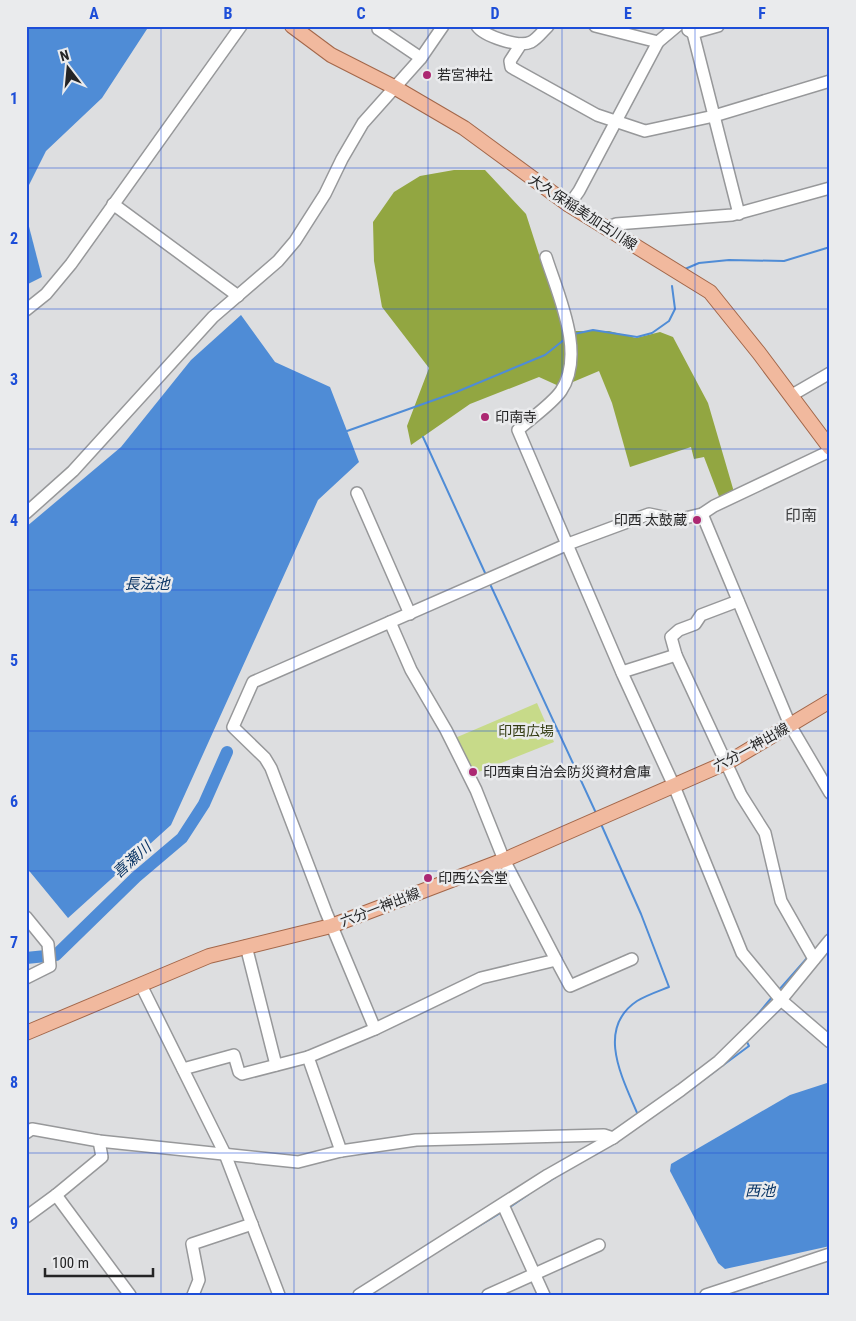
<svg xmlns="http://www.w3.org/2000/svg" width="856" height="1321" viewBox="0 0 856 1321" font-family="'Roboto Condensed','Noto Sans JP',sans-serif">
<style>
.green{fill:#c7da89}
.forest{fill:#92a641}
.water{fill:#4f8cd6}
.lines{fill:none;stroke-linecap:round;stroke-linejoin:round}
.stream{stroke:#4f8cd6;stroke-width:2}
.river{stroke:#4f8cd6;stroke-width:12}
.minor-casing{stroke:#97989a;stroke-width:14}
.major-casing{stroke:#a3674a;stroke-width:16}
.minor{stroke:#fff;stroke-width:11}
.major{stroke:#f1b99e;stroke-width:14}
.grid{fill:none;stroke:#1d4ed8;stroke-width:1;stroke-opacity:0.55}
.poi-dot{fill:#ac2872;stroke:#eaebed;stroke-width:2}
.labels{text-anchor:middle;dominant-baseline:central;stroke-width:5;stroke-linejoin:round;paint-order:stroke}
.poi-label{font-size:14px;fill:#242425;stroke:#eaebed;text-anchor:start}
.street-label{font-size:14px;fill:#242425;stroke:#eaebed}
.park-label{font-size:14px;fill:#353d14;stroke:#eaebed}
.water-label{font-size:15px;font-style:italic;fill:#0a3565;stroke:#eaebed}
.quarter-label{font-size:16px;fill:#404142;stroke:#eaebed}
.neatline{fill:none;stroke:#1d4ed8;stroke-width:2}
.grid-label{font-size:16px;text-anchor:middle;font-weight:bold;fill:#1d4ed8}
</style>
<rect width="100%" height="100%" fill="#dddee0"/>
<path class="green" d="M 537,703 L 554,742 L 471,775 L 455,738 Z"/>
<path class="forest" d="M 454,170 L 485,170 L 526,214 L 544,270 L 570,331 L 609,331 L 636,338 L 660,332 L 673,337 L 708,403 L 734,492 L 720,499 L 704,457 L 694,459 L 691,447 L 630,467 L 612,403 L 599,371 L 561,387 L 539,377 L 470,404 L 411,445 L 407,426 L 429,368 L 382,307 L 374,261 L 373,222 L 394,192 L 420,176 Z"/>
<g class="water">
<path d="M 26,26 L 149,26 L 102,98 L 46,151 L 26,191 Z"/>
<path d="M 26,215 L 42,277 L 26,285 Z"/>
<path d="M 241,315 L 275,362 L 330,387 L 359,462 L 318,500 L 171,825 L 68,918 L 26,867 L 26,527 L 121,447 L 191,360 Z"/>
<path d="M 830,1082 L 830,1246 L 725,1269 L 718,1263 L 670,1171 L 671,1164 L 790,1095 Z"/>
</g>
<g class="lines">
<g class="stream">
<path d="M 685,269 L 699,263 L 729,260 L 784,261 L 830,247"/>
<path d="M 574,334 L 593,330 L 637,337 L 652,333 L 669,321 L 675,309 L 672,286"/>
<path d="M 347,431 L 454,393 L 545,355 L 565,339"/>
<path d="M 423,437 L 486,575"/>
<path d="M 490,584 L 596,813"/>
<path d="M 601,824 L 641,914 L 669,987 C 659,991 647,995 637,1001 C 595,1029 623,1079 638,1115"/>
<path d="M 778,991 L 808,957"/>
<path d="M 752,1021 L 773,996"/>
<path d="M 722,1066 L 749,1046 L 746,1040"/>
<path d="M 668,1106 L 718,1069"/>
<path d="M 543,1185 L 556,1177"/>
<path d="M 510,1207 L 529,1194"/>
<path d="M 446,1246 L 502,1212"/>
</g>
<path class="river" d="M 26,958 L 56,955 L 136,877 L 182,838 L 204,804 L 227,752"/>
<defs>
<g id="minor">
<path d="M 381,26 L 378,29 L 421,58"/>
<path d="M 477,26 C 484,36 519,48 531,42 C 537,39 543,31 548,26"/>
<path d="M 595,26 L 658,42"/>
<path d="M 688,30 L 693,33 L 718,26"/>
<path d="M 693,33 L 739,214"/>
<path d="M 521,44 L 510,61 L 511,67 L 516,70 L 597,115 L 645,131 L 714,116 L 830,81"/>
<path d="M 113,204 L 238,296"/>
<path d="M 569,205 L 579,191 L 658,42 L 677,26"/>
<path d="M 606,228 L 616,224 L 732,215 L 830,188"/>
<path d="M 546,257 C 558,295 586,354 561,391 C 552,404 530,419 518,430 L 623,675 L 674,786 L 742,953 L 781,1000 L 830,1042"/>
<path d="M 26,310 L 46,294 L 71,264 L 241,26"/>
<path d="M 792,395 L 830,373"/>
<path d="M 357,493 L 410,614"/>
<path d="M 26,513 L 73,471 L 213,317 L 278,261 L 295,241 L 325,194 L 342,159 L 363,123 L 421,58 L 443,26"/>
<path d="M 702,514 L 790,725 L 830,793"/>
<path d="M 738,601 L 701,615 L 695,624 L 679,630 L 671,637 L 676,655 L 741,795 L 765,833 L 781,901 L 814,959"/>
<path d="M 622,672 L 676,655"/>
<path d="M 26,917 L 48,944 L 50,966 L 26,978"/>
<path d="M 246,946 L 276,1065"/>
<path d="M 556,960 L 570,986 L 632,959"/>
<path d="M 141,985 L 225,1154 L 279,1295"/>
<path d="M 375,1029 L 326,912 L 271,768 L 265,758 L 233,727 L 253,682 L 568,544 L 649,514 L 677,520 L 702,514 L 714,506 L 830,451"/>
<path d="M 183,1069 L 234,1055 L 239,1072 L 242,1074 L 308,1057"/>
<path d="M 26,1133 L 32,1129 L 99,1141 L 298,1162 L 341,1151 L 416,1140 L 604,1135 L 613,1138"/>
<path d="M 341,1151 L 308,1057 L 375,1029 L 481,978 L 556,960 L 504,860 L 476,790 L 446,730 L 411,670 L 390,622"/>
<path d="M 56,1195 L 102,1157 L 99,1141"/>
<path d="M 503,1205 L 544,1295"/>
<path d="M 26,1217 L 56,1195 L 130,1295"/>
<path d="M 193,1295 L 199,1280 L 192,1244 L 252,1224"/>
<path d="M 359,1295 L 548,1175 L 613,1138 L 681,1090 L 719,1061 L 781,1000 L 830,940"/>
<path d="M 488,1295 L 599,1245"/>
<path d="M 706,1295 L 830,1254"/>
</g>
<g id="major">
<path d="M 292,26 L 331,55 L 394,87 L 464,128 L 569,205 L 710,292 L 759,353 L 830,448"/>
<path d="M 26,1033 L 209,956 L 331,926 L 504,860 L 730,761 L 830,701"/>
</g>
</defs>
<use href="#minor" class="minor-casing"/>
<use href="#major" class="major-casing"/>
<use href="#minor" class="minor"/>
<use href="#major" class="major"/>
</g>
<path class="grid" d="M 161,26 L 161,1295M 294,26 L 294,1295M 428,26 L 428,1295M 562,26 L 562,1295M 695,26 L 695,1295M 26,168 L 830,168M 26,309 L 830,309M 26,449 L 830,449M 26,590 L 830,590M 26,731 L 830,731M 26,871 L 830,871M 26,1012 L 830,1012M 26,1153 L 830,1153"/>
<g class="poi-dot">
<circle cx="427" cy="75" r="5"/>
<circle cx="485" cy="417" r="5"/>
<circle cx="697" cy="520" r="5"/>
<circle cx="473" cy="772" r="5"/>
<circle cx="428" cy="878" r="5"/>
</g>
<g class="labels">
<g class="poi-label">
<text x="437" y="75">若宮神社</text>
<text x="495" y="417">印南寺</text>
<text x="687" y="520" text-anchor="end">印西 太鼓蔵</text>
<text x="483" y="772">印西東自治会防災資材倉庫</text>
<text x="438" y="878">印西公会堂</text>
</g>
<g class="street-label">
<text transform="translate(583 212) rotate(33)">大久保稲美加古川線</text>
<text transform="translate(751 747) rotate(-29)">六分一神出線</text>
<text transform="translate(380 907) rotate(-21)">六分一神出線</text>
</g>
<g class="park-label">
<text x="526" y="731">印西広場</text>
</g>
<g class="water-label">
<text x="147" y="584">長法池</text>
<text transform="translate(132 860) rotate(-42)">喜瀬川</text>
<text x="760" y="1191">西池</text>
</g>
<g class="quarter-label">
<text x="801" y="515">印南</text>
</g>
</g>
<rect width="856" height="1321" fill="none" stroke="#eaebed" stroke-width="55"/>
<g transform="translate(68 68) rotate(344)" stroke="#eaebed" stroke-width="4" paint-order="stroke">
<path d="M0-4L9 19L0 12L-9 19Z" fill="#242425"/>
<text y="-8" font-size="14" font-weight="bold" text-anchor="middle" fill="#242425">N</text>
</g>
<path d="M45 1268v8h108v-8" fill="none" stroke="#242425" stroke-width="2.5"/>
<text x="52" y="1268" font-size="15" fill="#242425" stroke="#eaebed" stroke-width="4" paint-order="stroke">100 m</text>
<rect x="28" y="28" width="800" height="1266" class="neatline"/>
<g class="grid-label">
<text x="94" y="19">A</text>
<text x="228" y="19">B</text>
<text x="361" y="19">C</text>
<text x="495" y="19">D</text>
<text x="628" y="19">E</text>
<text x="762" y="19">F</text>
<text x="14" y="104">1</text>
<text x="14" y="244">2</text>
<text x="14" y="385">3</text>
<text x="14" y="526">4</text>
<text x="14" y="666">5</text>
<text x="14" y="807">6</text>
<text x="14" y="948">7</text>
<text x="14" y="1088">8</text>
<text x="14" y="1229">9</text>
</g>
</svg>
